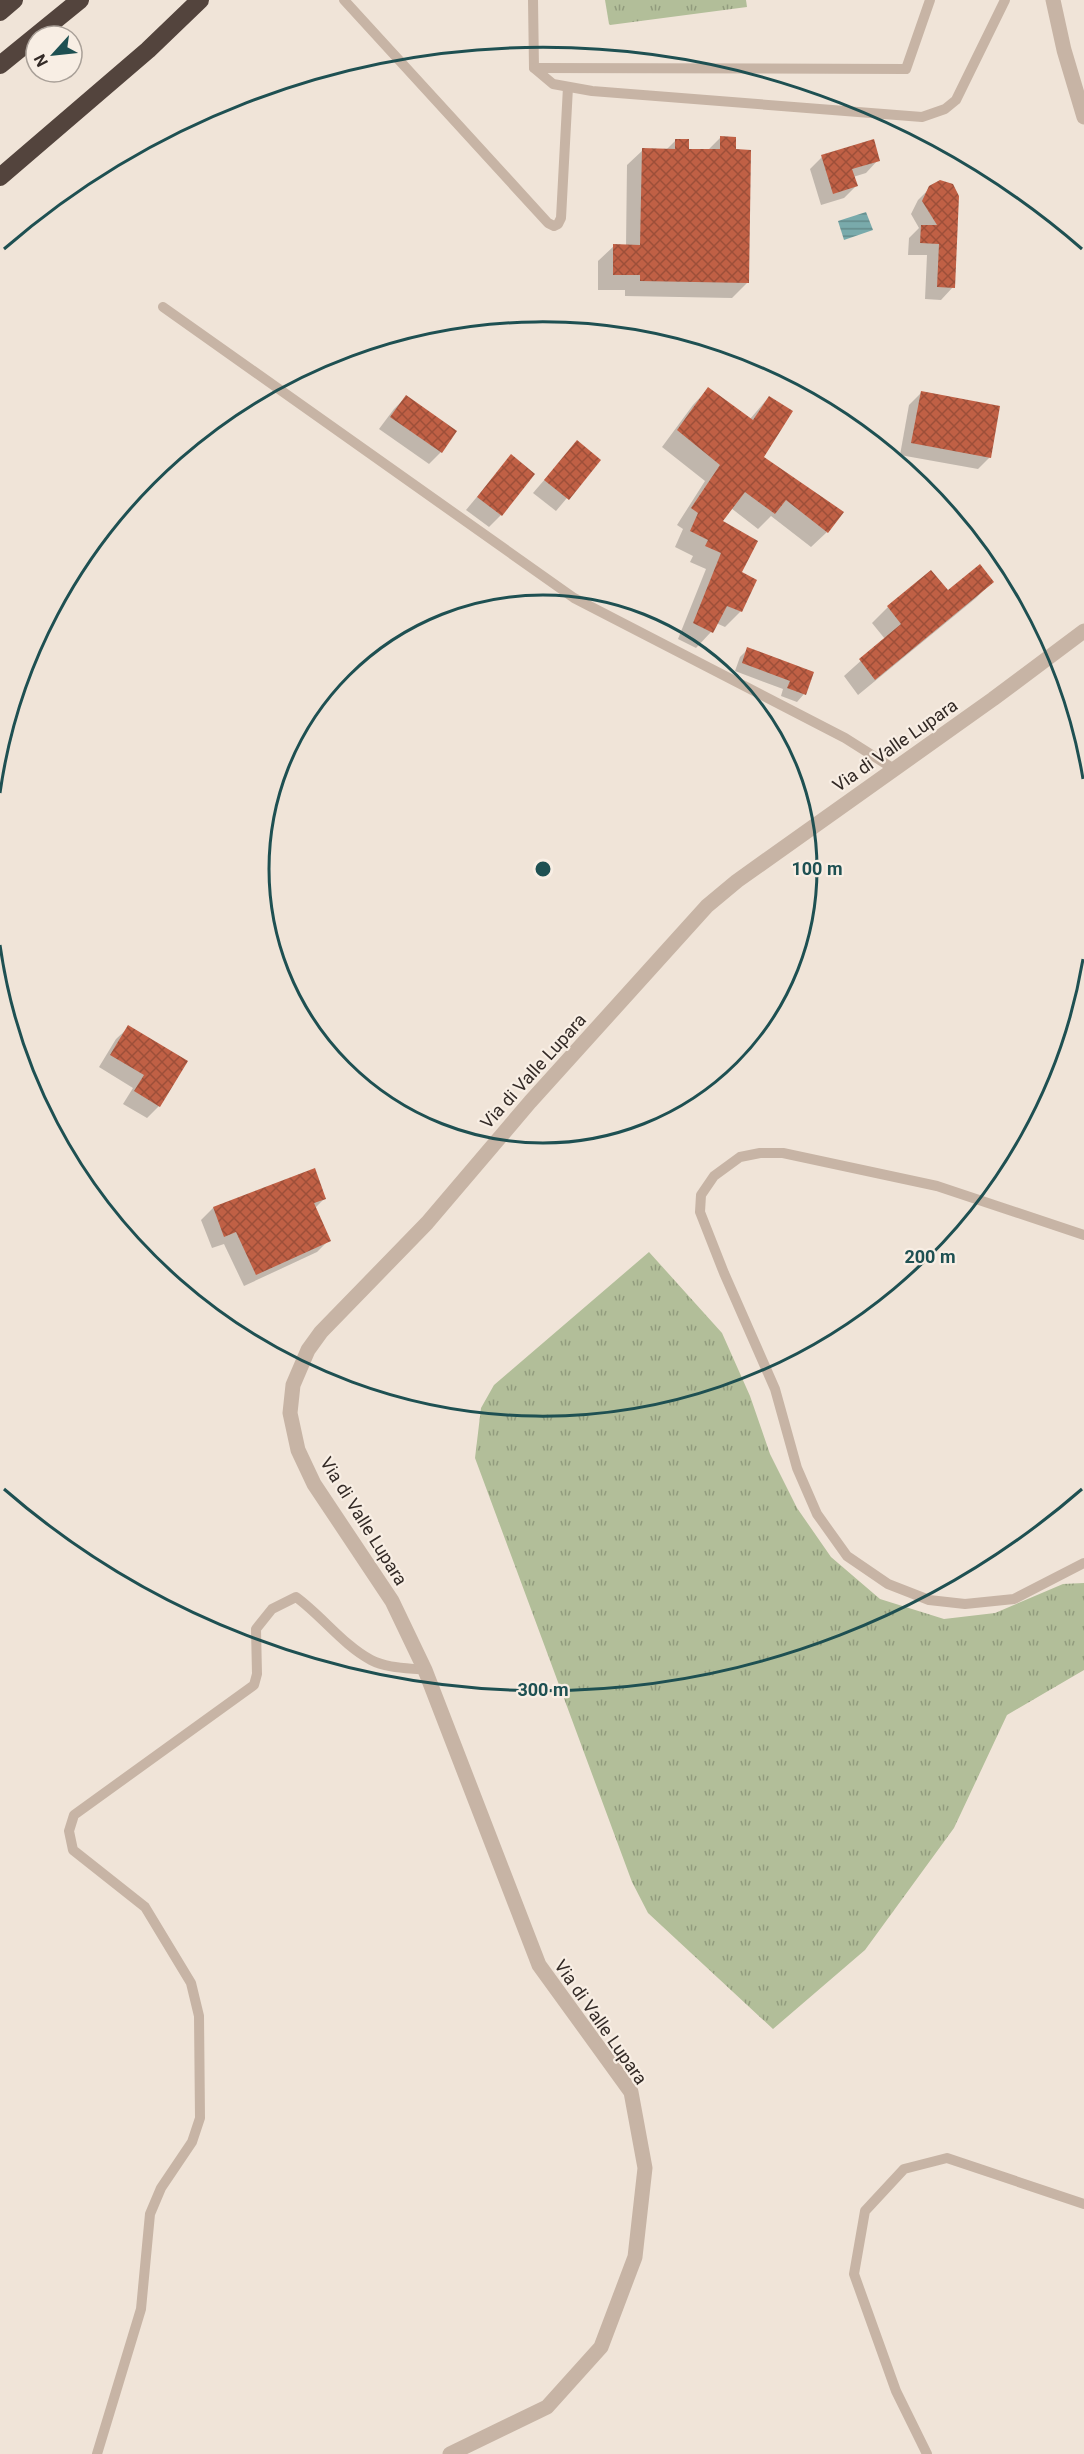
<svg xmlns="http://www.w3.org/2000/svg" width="1084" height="2454" viewBox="0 0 1084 2454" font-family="Roboto,sans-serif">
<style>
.grass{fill:url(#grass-tufts)}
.water{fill:url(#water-rules)}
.shadow{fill:#0003}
.building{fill:url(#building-cross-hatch)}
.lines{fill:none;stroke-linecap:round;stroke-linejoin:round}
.lane{stroke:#c7b4a5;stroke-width:10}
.street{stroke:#c7b4a5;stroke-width:15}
.highway{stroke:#53443d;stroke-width:18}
.ring{fill:none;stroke:#1e5052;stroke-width:3}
.labels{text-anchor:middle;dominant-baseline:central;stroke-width:4.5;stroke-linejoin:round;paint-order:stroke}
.street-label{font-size:18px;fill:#332a26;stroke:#f8eee4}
.centre{fill:#1e5052;stroke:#f8eee4;stroke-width:3}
.ring-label{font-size:18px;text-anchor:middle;font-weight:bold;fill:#1e5052;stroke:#f8eee4;stroke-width:4.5;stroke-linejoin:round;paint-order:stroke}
</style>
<defs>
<pattern id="grass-tufts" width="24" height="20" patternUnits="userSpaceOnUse" patternTransform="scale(1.5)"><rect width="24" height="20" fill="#b2be99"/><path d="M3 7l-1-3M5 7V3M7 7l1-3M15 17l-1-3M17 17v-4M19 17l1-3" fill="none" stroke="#919b7d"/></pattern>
<pattern id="water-rules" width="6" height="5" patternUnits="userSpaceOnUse" patternTransform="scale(1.5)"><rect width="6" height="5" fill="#79aaab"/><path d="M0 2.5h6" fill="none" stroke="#648b8b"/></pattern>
<pattern id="building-cross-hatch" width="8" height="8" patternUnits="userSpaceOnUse" patternTransform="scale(1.5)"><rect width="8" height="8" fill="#c06045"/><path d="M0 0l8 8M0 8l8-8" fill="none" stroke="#9d4f39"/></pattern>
</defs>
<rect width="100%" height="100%" fill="#f0e4d8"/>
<g class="grass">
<path d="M 605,0 L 746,0 L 747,7 L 610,25 L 609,24 Z"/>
<path d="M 649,1252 L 722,1333 L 750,1396 L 770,1454 L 797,1508 L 831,1557 L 880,1599 L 944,1619 L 995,1613 L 1063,1584 L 1084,1583 L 1084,1670 L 1007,1715 L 954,1828 L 865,1950 L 773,2029 L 648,1913 L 632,1882 L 475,1458 L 481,1408 L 494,1385 Z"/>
</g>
<path class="water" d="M 866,212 L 873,230 L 844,240 L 838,221 Z"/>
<g class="shadow">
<path d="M 720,138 L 735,151 L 748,282 L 732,298 L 625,296 L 625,290 L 598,290 L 598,261 L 614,246 L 626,246 L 627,165 L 643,150 L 666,150 L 676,140 L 688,150 L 707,151 Z"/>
<path d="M 822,157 L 878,160 L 866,173 L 853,177 L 856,186 L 844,198 L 821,205 L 810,169 Z"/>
<path d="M 930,188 L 953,287 L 941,300 L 925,299 L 927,255 L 908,255 L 909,238 L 919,228 L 911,214 L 918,200 Z"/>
<path d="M 708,389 L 750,419 L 769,397 L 762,458 L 827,532 L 811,547 L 771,516 L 758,529 L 731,508 L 721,521 L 740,573 L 741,611 L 725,627 L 716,623 L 711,632 L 696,648 L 678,639 L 706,569 L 690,562 L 693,556 L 675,547 L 683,529 L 677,525 L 705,481 L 662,447 L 693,405 Z"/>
<path d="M 921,393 L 990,457 L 978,469 L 900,455 L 909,405 Z"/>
<path d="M 406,397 L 441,452 L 429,464 L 379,429 L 394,409 Z"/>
<path d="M 577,442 L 599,460 L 556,511 L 533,493 Z"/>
<path d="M 511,456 L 501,515 L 489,527 L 466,510 Z"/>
<path d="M 992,582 L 976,598 L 858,695 L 844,676 L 885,639 L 872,623 L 888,607 Z"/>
<path d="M 748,649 L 812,673 L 804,694 L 797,702 L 781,696 L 783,689 L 735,671 L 740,657 Z"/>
<path d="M 129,1027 L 159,1106 L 147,1118 L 123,1104 L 133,1088 L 99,1067 L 116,1039 Z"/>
<path d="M 325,1198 L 315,1208 L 329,1240 L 317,1252 L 244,1286 L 224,1244 L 212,1248 L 201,1220 L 213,1208 Z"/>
</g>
<g class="building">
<path d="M 720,136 L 736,137 L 736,149 L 751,150 L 749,283 L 640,281 L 640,275 L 613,275 L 613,244 L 640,245 L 642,148 L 675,149 L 675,139 L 689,139 L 689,149 L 720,149 Z"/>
<path d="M 874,139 L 880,161 L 852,169 L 858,186 L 833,194 L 821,155 Z"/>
<path d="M 940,180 L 953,184 L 959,196 L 955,288 L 937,287 L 939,244 L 920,243 L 921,225 L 937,225 L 922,201 L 929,186 Z"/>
<path d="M 708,387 L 753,420 L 769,396 L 793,411 L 764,457 L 844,512 L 828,533 L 786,500 L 775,514 L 745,492 L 723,521 L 758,541 L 742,572 L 757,580 L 742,612 L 727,606 L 713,633 L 693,623 L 721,553 L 705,546 L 708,540 L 690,531 L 698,513 L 691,508 L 720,465 L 677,430 Z"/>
<path d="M 921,391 L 1000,406 L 991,458 L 911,443 Z"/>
<path d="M 406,395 L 457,431 L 442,453 L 390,417 Z"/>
<path d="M 577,440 L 601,460 L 569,500 L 544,480 Z"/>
<path d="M 511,454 L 535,474 L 502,516 L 477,497 Z"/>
<path d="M 980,564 L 994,582 L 875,680 L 859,659 L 901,624 L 887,606 L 931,570 L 948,590 Z"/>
<path d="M 747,647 L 814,672 L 806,695 L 787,688 L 790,681 L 742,663 Z"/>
<path d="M 128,1025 L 188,1061 L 160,1107 L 134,1091 L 144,1075 L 110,1055 Z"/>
<path d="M 315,1168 L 326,1199 L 314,1203 L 331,1241 L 256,1275 L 236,1232 L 224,1237 L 213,1207 Z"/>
</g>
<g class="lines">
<g class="lane">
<path d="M 344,0 L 548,223 L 554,226 L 558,224 L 561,218 L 568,87"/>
<path d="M 533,0 L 534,68 L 553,84 L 592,91 L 922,117 L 945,109 L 956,100 L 1005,0"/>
<path d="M 534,68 L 906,69 L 930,0"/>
<path d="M 163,307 L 574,598 L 845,738 L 894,769"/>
<path d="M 1084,1235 L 937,1186 L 783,1153 L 760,1153 L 740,1157 L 714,1176 L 701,1195 L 700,1212 L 724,1273 L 775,1389 L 797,1468 L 817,1514 L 847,1556 L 888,1584 L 929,1600 L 965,1604 L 1014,1599 L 1084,1563"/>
<path d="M 97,2454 L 141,2309 L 150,2214 L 161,2188 L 192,2142 L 200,2118 L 199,2016 L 191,1983 L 145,1907 L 73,1850 L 69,1831 L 74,1815 L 254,1685 L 257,1674 L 256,1629 L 272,1609 L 296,1597 C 322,1616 343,1645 371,1660 C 386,1668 408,1668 425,1670"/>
<path d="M 927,2454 L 896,2391 L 854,2274 L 865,2211 L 904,2169 L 947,2158 L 1084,2204"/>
</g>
<g class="street">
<path d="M 1053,0 L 1064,50 L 1084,117"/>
<path d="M 450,2454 L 547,2407 L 601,2347 L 635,2257 L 645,2168 L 631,2092 L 539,1965 L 425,1670 L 392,1601 L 314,1484 L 298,1450 L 290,1413 L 293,1385 L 308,1350 L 321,1332 L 427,1223 L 530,1102 L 707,906 L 737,881 L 993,699 L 1084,631"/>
</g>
<g class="highway">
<path d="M 0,12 L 14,0"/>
<path d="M 0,65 L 80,0"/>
<path d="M 0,177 L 148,50 L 200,0"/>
</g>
</g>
<g class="ring">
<circle cx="543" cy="869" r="274"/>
<path d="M1083 959A548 548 0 0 1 0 945M0 793A548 548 0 0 1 1083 779"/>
<path d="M1082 1489A821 821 0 0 1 4 1489M4 249A821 821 0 0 1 1082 249"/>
</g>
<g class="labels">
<g class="street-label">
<text transform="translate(895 745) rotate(-35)">Via di Valle Lupara</text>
<text transform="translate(533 1071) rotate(-48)">Via di Valle Lupara</text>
<text transform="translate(364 1521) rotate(58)">Via di Valle Lupara</text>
<text transform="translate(601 2022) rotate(55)">Via di Valle Lupara</text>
</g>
</g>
<circle cx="543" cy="869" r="9" class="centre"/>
<g class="ring-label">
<text x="817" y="875">100 m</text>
<text x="930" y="1263">200 m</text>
<text x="543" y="1696">300 m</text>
</g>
<g transform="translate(54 54) rotate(243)"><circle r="28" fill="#f8eee4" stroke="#a9a098" stroke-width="1.5"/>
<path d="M0-4.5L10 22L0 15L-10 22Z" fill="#1e5052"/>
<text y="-9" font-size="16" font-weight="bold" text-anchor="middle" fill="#332a26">N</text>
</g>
</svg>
